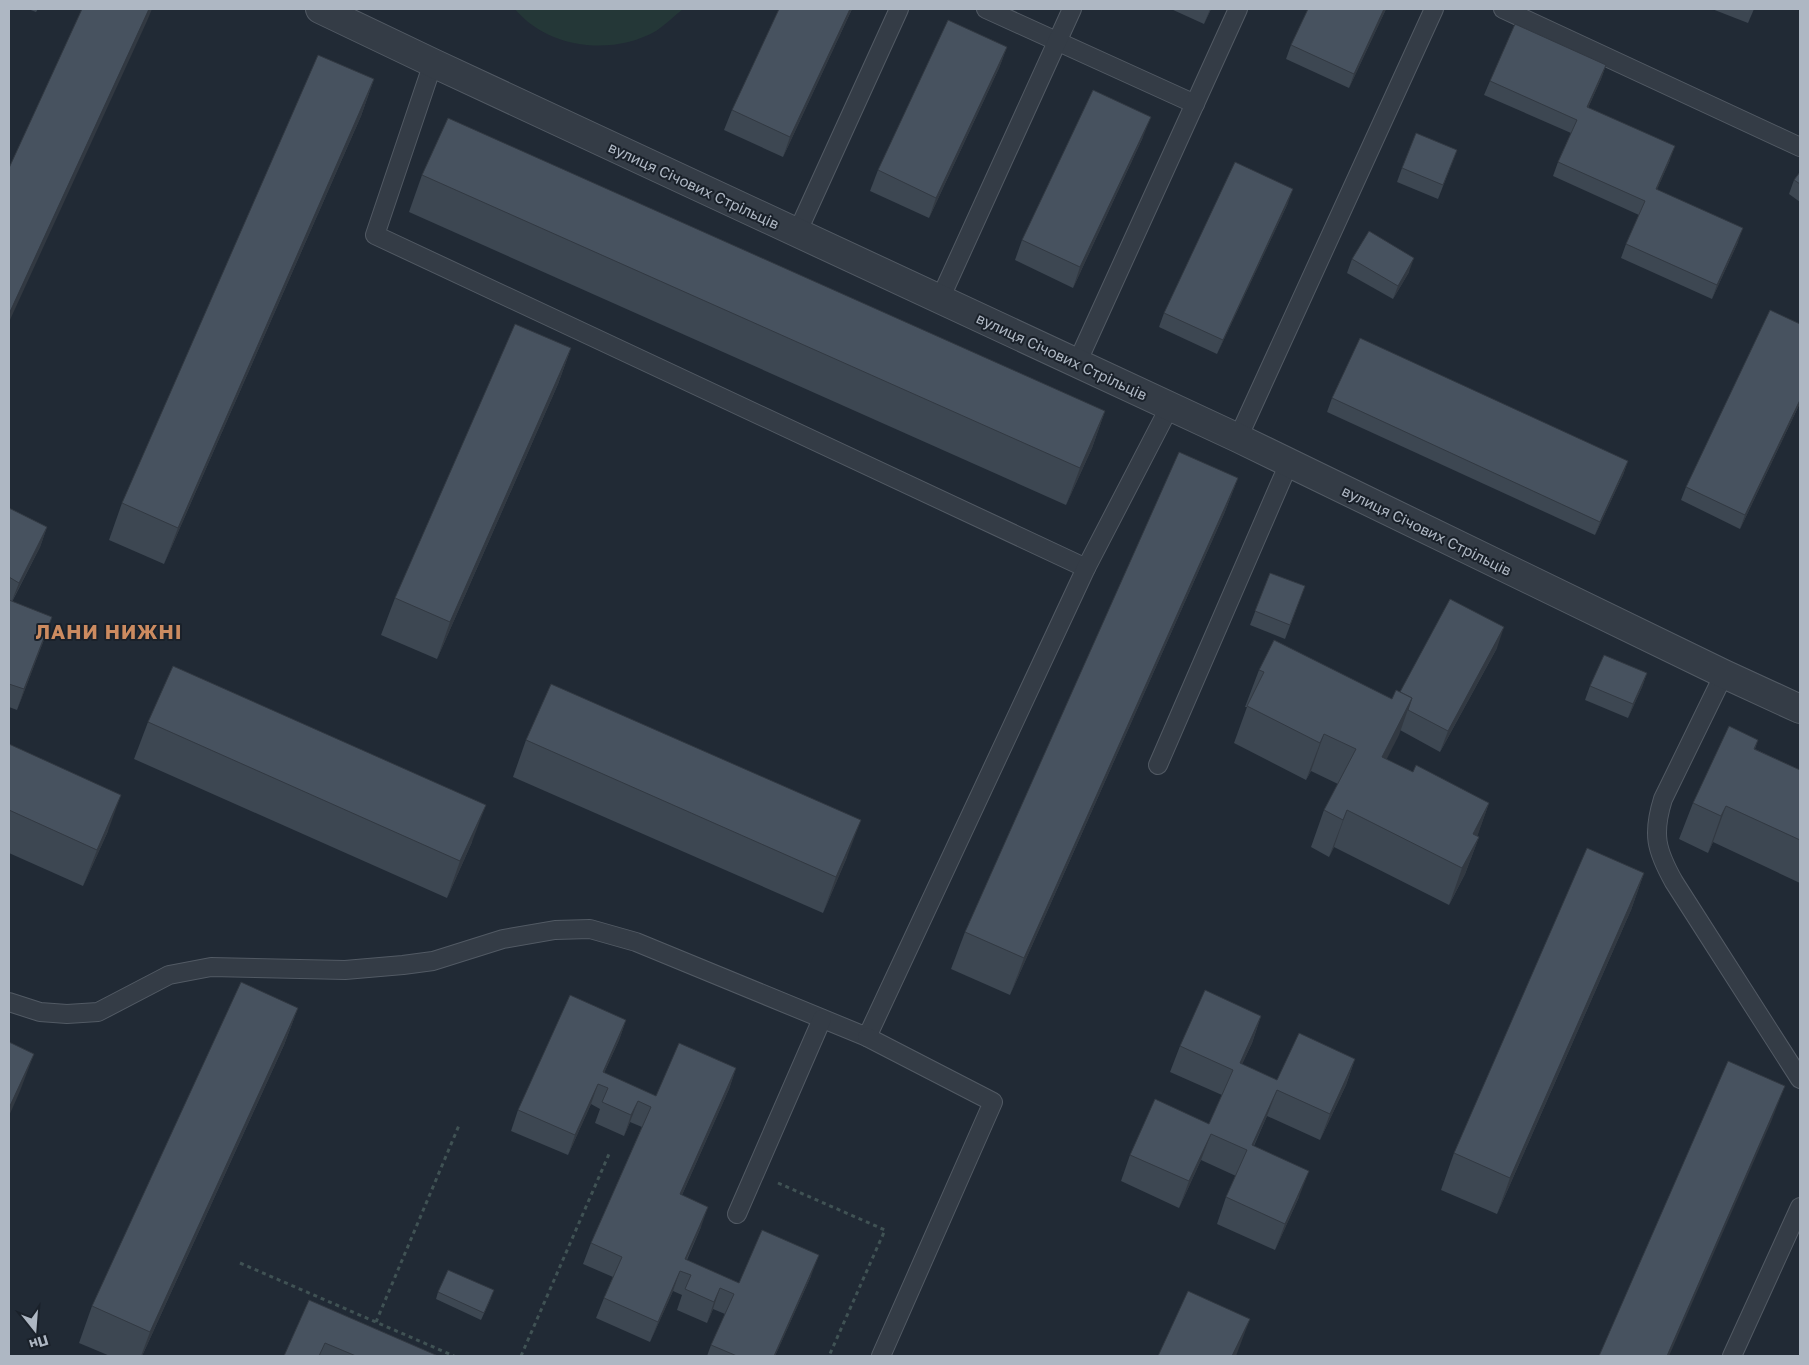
<svg xmlns="http://www.w3.org/2000/svg" width="1809" height="1365" viewBox="0 0 1809 1365" font-family="'Golos Text',sans-serif">
<style>
.green{fill:#243737}
.lines{fill:none;stroke-linecap:round;stroke-linejoin:round}
.service-casing{stroke:#525a64;stroke-width:20}
.tertiary-casing{stroke:#525a64;stroke-width:30}
.path{stroke:#405254;stroke-width:3;stroke-dasharray:4 4;stroke-linecap:butt}
.service{stroke:#343c46;stroke-width:18}
.tertiary{stroke:#343c46;stroke-width:28}
.wall{fill:#3d4752}
.shaded-wall{fill:#323942}
.building{fill:#47525f;stroke:#323942}
.labels{text-anchor:middle;dominant-baseline:central;stroke-width:4;stroke-linejoin:round;paint-order:stroke}
.street-label{font-size:15px;fill:#aeb7c3;stroke:#1a212a}
.district-label{font-size:20px;font-weight:bold;letter-spacing:1px;fill:#cc8b60;stroke:#1a212a}
</style>
<rect width="100%" height="100%" fill="#212a35"/>
<path class="green" d="M 515,9 L 683,9 C 674,16 665,25 656,31 C 612,56 548,49 515,9 Z"/>
<g class="lines">
<defs>
<g id="service">
<path d="M 986,9 L 1195,104"/>
<path d="M 1503,9 L 1800,147"/>
<path d="M 433,63 L 375,235 L 1086,568"/>
<path d="M 797,233 L 899,9"/>
<path d="M 940,299 L 1072,9"/>
<path d="M 1077,363 L 1238,9"/>
<path d="M 1238,438 L 1434,9"/>
<path d="M 1724,674 L 1663,799 C 1652,834 1656,850 1674,882 L 1800,1079"/>
<path d="M 1158,765 L 1289,463"/>
<path d="M 9,1002 L 40,1012 L 67,1014 L 98,1012 L 169,975 L 211,967 L 345,970 L 403,965 L 433,961 L 503,939 L 555,930 L 590,929 L 636,942 L 867,1037 L 1086,568 L 1170,406"/>
<path d="M 867,1037 L 993,1102 L 881,1356"/>
<path d="M 737,1214 L 822,1019"/>
<path d="M 1732,1356 L 1800,1207"/>
</g>
<path id="tertiary" d="M 320,9 L 433,63 L 1238,438 L 1724,674 L 1800,709"/>
</defs>
<use href="#service" class="service-casing"/>
<use href="#tertiary" class="tertiary-casing"/>
<g class="path">
<path d="M 778,1183 L 885,1230 L 829,1356"/>
<path d="M 240,1263 L 454,1356"/>
<path d="M 376,1322 L 460,1123"/>
<path d="M 521,1356 L 609,1154"/>
</g>
<use href="#service" class="service"/>
<use href="#tertiary" class="tertiary"/>
</g>
<g class="wall">
<path d="M 28,9 L 38,9 L 36,12 Z"/>
<path d="M 852,9 L 783,157 L 724,130 L 732,110 Z"/>
<path d="M 1171,9 L 1211,9 L 1204,24 Z"/>
<path d="M 1386,9 L 1349,88 L 1286,59 L 1291,45 Z"/>
<path d="M 1712,9 L 1754,9 L 1748,23 Z"/>
<path d="M 1007,47 L 999,68 L 929,218 L 870,191 L 878,170 Z"/>
<path d="M 1606,65 L 1601,79 L 1588,108 L 1670,160 L 1657,189 L 1738,242 L 1712,299 L 1621,258 L 1626,244 L 1639,215 L 1553,176 L 1558,162 L 1571,133 L 1484,95 L 1490,81 Z"/>
<path d="M 374,79 L 361,116 L 164,564 L 109,540 L 122,503 Z"/>
<path d="M 1143,137 L 1073,288 L 1015,260 L 1022,240 Z"/>
<path d="M 1457,150 L 1438,199 L 1397,182 L 1402,168 Z"/>
<path d="M 1800,172 L 1800,202 L 1789,194 L 1794,180 Z"/>
<path d="M 422,175 L 1105,411 L 1092,448 L 1066,505 L 409,212 Z"/>
<path d="M 1288,203 L 1217,354 L 1159,327 L 1164,313 Z"/>
<path d="M 1352,259 L 1409,272 L 1393,299 L 1347,273 Z"/>
<path d="M 571,348 L 558,384 L 437,659 L 381,635 L 395,598 Z"/>
<path d="M 1332,398 L 1628,461 L 1623,475 L 1595,535 L 1327,412 Z"/>
<path d="M 1800,403 L 1740,529 L 1681,500 L 1686,487 Z"/>
<path d="M 1238,478 L 1224,514 L 1010,995 L 951,969 L 965,932 Z"/>
<path d="M 9,508 L 47,527 L 40,547 L 12,602 L 45,637 L 17,710 L 9,707 Z"/>
<path d="M 1270,573 L 1305,586 L 1285,639 L 1250,625 Z"/>
<path d="M 1497,648 L 1440,752 L 1400,730 L 1386,759 L 1413,772 L 1489,803 L 1477,836 L 1479,837 L 1465,874 L 1449,905 L 1334,847 L 1329,857 L 1311,847 L 1324,810 L 1338,784 L 1311,771 L 1306,780 L 1234,743 L 1247,707 L 1245,707 L 1259,670 L 1392,699 L 1400,692 Z"/>
<path d="M 1647,673 L 1642,687 L 1628,718 L 1585,700 L 1590,686 Z"/>
<path d="M 148,722 L 472,842 L 447,898 L 134,759 Z"/>
<path d="M 526,740 L 847,857 L 823,913 L 513,777 Z"/>
<path d="M 1758,740 L 1755,749 L 1800,770 L 1800,883 L 1713,842 L 1708,853 L 1679,839 L 1693,803 Z"/>
<path d="M 9,744 L 108,831 L 83,886 L 9,853 Z"/>
<path d="M 1644,873 L 1631,910 L 1497,1214 L 1441,1190 L 1454,1153 Z"/>
<path d="M 298,1008 L 284,1045 L 142,1356 L 110,1356 L 79,1343 L 92,1306 Z"/>
<path d="M 1261,1016 L 1252,1043 L 1242,1064 L 1277,1080 L 1355,1059 L 1346,1085 L 1320,1140 L 1267,1116 L 1254,1146 L 1299,1197 L 1275,1250 L 1217,1224 L 1226,1197 L 1236,1176 L 1201,1160 L 1179,1208 L 1121,1181 L 1130,1155 L 1209,1124 L 1222,1095 L 1170,1072 L 1180,1046 Z"/>
<path d="M 626,1020 L 619,1040 L 604,1073 L 656,1096 L 736,1068 L 729,1089 L 682,1195 L 701,1227 L 687,1260 L 739,1283 L 811,1276 L 775,1356 L 707,1356 L 711,1345 L 725,1314 L 713,1309 L 707,1323 L 677,1310 L 682,1295 L 673,1291 L 650,1342 L 596,1318 L 604,1298 L 613,1277 L 583,1264 L 591,1243 L 642,1127 L 630,1122 L 624,1136 L 595,1123 L 600,1109 L 591,1104 L 568,1155 L 511,1131 L 518,1110 Z"/>
<path d="M 438,1292 L 491,1298 L 481,1320 L 436,1299 Z"/>
<path d="M 309,1300 L 438,1356 L 284,1356 Z"/>
</g>
<g class="shaded-wall">
<path d="M 149,9 L 152,9 L 147,21 L 9,322 L 9,314 Z"/>
<path d="M 850,9 L 852,9 L 783,157 L 790,137 Z"/>
<path d="M 1210,9 L 1211,9 L 1204,24 Z"/>
<path d="M 1384,9 L 1386,9 L 1349,88 L 1354,74 Z"/>
<path d="M 1007,47 L 999,68 L 929,218 L 936,198 Z"/>
<path d="M 1606,65 L 1601,79 L 1582,121 L 1587,107 Z"/>
<path d="M 374,79 L 361,116 L 164,564 L 178,528 Z"/>
<path d="M 1151,117 L 1143,137 L 1073,288 L 1080,267 Z"/>
<path d="M 1675,146 L 1670,160 L 1651,203 L 1656,189 Z"/>
<path d="M 1293,189 L 1288,203 L 1217,354 L 1223,340 Z"/>
<path d="M 1743,228 L 1738,242 L 1712,299 L 1717,285 Z"/>
<path d="M 1414,258 L 1409,272 L 1393,299 L 1398,286 Z"/>
<path d="M 571,348 L 558,384 L 437,659 L 450,622 Z"/>
<path d="M 1800,400 L 1800,403 L 1740,529 L 1745,515 Z"/>
<path d="M 1105,411 L 1092,448 L 1066,505 L 1080,468 Z"/>
<path d="M 1628,461 L 1623,475 L 1595,535 L 1600,522 Z"/>
<path d="M 1238,478 L 1224,514 L 1010,995 L 1024,958 Z"/>
<path d="M 47,527 L 40,547 L 11,603 L 19,583 Z"/>
<path d="M 52,617 L 45,637 L 17,710 L 24,689 Z"/>
<path d="M 1504,627 L 1497,648 L 1440,752 L 1448,731 Z"/>
<path d="M 1647,673 L 1642,687 L 1628,718 L 1633,704 Z"/>
<path d="M 1412,698 L 1399,735 L 1369,794 L 1382,757 Z"/>
<path d="M 1324,734 L 1311,771 L 1306,780 L 1320,743 Z"/>
<path d="M 121,795 L 108,831 L 83,886 L 97,850 Z"/>
<path d="M 1489,803 L 1476,840 L 1473,834 Z"/>
<path d="M 486,805 L 472,842 L 447,898 L 460,861 Z"/>
<path d="M 1726,806 L 1713,842 L 1708,853 L 1721,816 Z"/>
<path d="M 1347,810 L 1334,847 L 1329,857 L 1343,820 Z"/>
<path d="M 861,820 L 847,857 L 823,913 L 836,877 Z"/>
<path d="M 1479,837 L 1465,874 L 1449,905 L 1462,868 Z"/>
<path d="M 1644,873 L 1631,910 L 1497,1214 L 1510,1178 Z"/>
<path d="M 298,1008 L 284,1045 L 142,1356 L 141,1356 L 150,1332 Z"/>
<path d="M 1261,1016 L 1252,1043 L 1230,1090 L 1240,1063 Z"/>
<path d="M 626,1020 L 619,1040 L 599,1084 L 603,1072 Z"/>
<path d="M 34,1054 L 20,1091 L 9,1116 L 9,1108 Z"/>
<path d="M 1355,1059 L 1346,1085 L 1320,1140 L 1330,1114 Z"/>
<path d="M 736,1068 L 729,1089 L 673,1215 L 680,1194 Z"/>
<path d="M 598,1084 L 591,1104 L 568,1155 L 575,1135 Z"/>
<path d="M 1785,1086 L 1771,1122 L 1669,1356 L 1667,1356 Z"/>
<path d="M 1277,1090 L 1267,1116 L 1242,1171 L 1252,1145 Z"/>
<path d="M 638,1101 L 630,1122 L 624,1136 L 631,1115 Z"/>
<path d="M 1211,1134 L 1201,1160 L 1179,1208 L 1189,1181 Z"/>
<path d="M 1309,1171 L 1299,1197 L 1275,1250 L 1285,1224 Z"/>
<path d="M 708,1207 L 701,1227 L 681,1271 L 685,1259 Z"/>
<path d="M 819,1255 L 811,1276 L 775,1356 L 774,1356 Z"/>
<path d="M 680,1271 L 673,1291 L 650,1342 L 658,1322 Z"/>
<path d="M 720,1288 L 713,1309 L 707,1323 L 714,1302 Z"/>
<path d="M 1250,1319 L 1236,1356 L 1232,1356 Z"/>
</g>
<g class="building">
<path d="M 82,9 L 149,9 L 9,314 L 9,168 Z"/>
<path d="M 779,9 L 850,9 L 790,137 L 732,110 Z"/>
<path d="M 1308,9 L 1384,9 L 1354,74 L 1291,45 Z"/>
<path d="M 948,20 L 1007,47 L 936,198 L 878,170 Z"/>
<path d="M 1515,24 L 1606,65 L 1587,107 L 1675,146 L 1656,189 L 1743,228 L 1717,285 L 1626,244 L 1645,201 L 1558,162 L 1577,120 L 1490,81 Z"/>
<path d="M 318,55 L 374,79 L 178,528 L 122,503 Z"/>
<path d="M 1093,90 L 1151,117 L 1080,267 L 1022,240 Z"/>
<path d="M 448,118 L 1105,411 L 1080,468 L 422,175 Z"/>
<path d="M 1416,133 L 1457,150 L 1443,185 L 1402,168 Z"/>
<path d="M 1235,162 L 1293,189 L 1223,340 L 1164,313 Z"/>
<path d="M 1800,172 L 1800,184 L 1794,180 Z"/>
<path d="M 1369,231 L 1414,258 L 1398,286 L 1352,259 Z"/>
<path d="M 1770,310 L 1800,324 L 1800,400 L 1745,515 L 1686,487 Z"/>
<path d="M 515,324 L 571,348 L 450,622 L 395,598 Z"/>
<path d="M 1360,338 L 1628,461 L 1600,522 L 1332,398 Z"/>
<path d="M 1179,452 L 1238,478 L 1024,958 L 965,932 Z"/>
<path d="M 9,508 L 47,527 L 19,583 L 9,577 Z"/>
<path d="M 1270,573 L 1305,586 L 1290,625 L 1255,611 Z"/>
<path d="M 1450,599 L 1504,627 L 1448,731 L 1408,710 L 1412,698 L 1400,692 Z"/>
<path d="M 9,600 L 52,617 L 24,689 L 9,684 Z"/>
<path d="M 1274,640 L 1392,699 L 1396,690 L 1412,698 L 1382,757 L 1413,772 L 1416,765 L 1489,803 L 1473,834 L 1479,837 L 1462,868 L 1347,810 L 1343,820 L 1324,810 L 1356,749 L 1324,734 L 1320,743 L 1247,706 L 1264,672 L 1259,670 Z"/>
<path d="M 1604,655 L 1647,673 L 1633,704 L 1590,686 Z"/>
<path d="M 173,666 L 486,805 L 460,861 L 148,722 Z"/>
<path d="M 551,684 L 861,820 L 836,877 L 526,740 Z"/>
<path d="M 1729,726 L 1758,740 L 1754,749 L 1800,770 L 1800,840 L 1726,806 L 1721,816 L 1693,803 Z"/>
<path d="M 9,744 L 121,795 L 97,850 L 9,810 Z"/>
<path d="M 1587,848 L 1644,873 L 1510,1178 L 1454,1153 Z"/>
<path d="M 241,982 L 298,1008 L 150,1332 L 92,1306 Z"/>
<path d="M 1205,990 L 1261,1016 L 1240,1063 L 1277,1080 L 1299,1033 L 1355,1059 L 1330,1114 L 1277,1090 L 1252,1145 L 1309,1171 L 1285,1224 L 1226,1197 L 1247,1150 L 1211,1134 L 1189,1181 L 1130,1155 L 1155,1099 L 1209,1124 L 1233,1070 L 1180,1046 Z"/>
<path d="M 570,995 L 626,1020 L 603,1072 L 656,1096 L 679,1043 L 736,1068 L 680,1194 L 708,1207 L 685,1259 L 739,1283 L 762,1230 L 819,1255 L 774,1356 L 737,1356 L 711,1345 L 734,1294 L 720,1288 L 714,1302 L 685,1289 L 691,1275 L 680,1271 L 658,1322 L 604,1298 L 622,1257 L 591,1243 L 651,1107 L 638,1101 L 631,1115 L 602,1102 L 608,1088 L 598,1084 L 575,1135 L 518,1110 Z"/>
<path d="M 9,1042 L 34,1054 L 9,1108 Z"/>
<path d="M 1728,1061 L 1785,1086 L 1667,1356 L 1599,1356 Z"/>
<path d="M 448,1270 L 494,1290 L 484,1313 L 438,1292 Z"/>
<path d="M 1188,1291 L 1250,1319 L 1232,1356 L 1158,1356 Z"/>
<path d="M 309,1300 L 438,1356 L 356,1356 L 325,1343 L 319,1356 L 284,1356 Z"/>
</g>
<g class="labels">
<g class="street-label">
<text transform="translate(694 185) rotate(25)">вулиця Січових Стрільців</text>
<text transform="translate(1062 356) rotate(25)">вулиця Січових Стрільців</text>
<text transform="translate(1427 530) rotate(26)">вулиця Січових Стрільців</text>
</g>
<g class="district-label">
<text x="109" y="631">ЛАНИ НИЖНІ</text>
</g>
</g>
<rect width="1809" height="1365" fill="none" stroke="#aeb7c3" stroke-width="20"/>
<g transform="translate(35 1330) rotate(163)" stroke="#1a212a" stroke-width="4" paint-order="stroke">
<path d="M0-4L9 19L0 12L-9 19Z" fill="#aeb7c3"/>
<text y="-8" font-size="14" font-weight="bold" text-anchor="middle" fill="#aeb7c3">Пн</text>
</g>
</svg>
